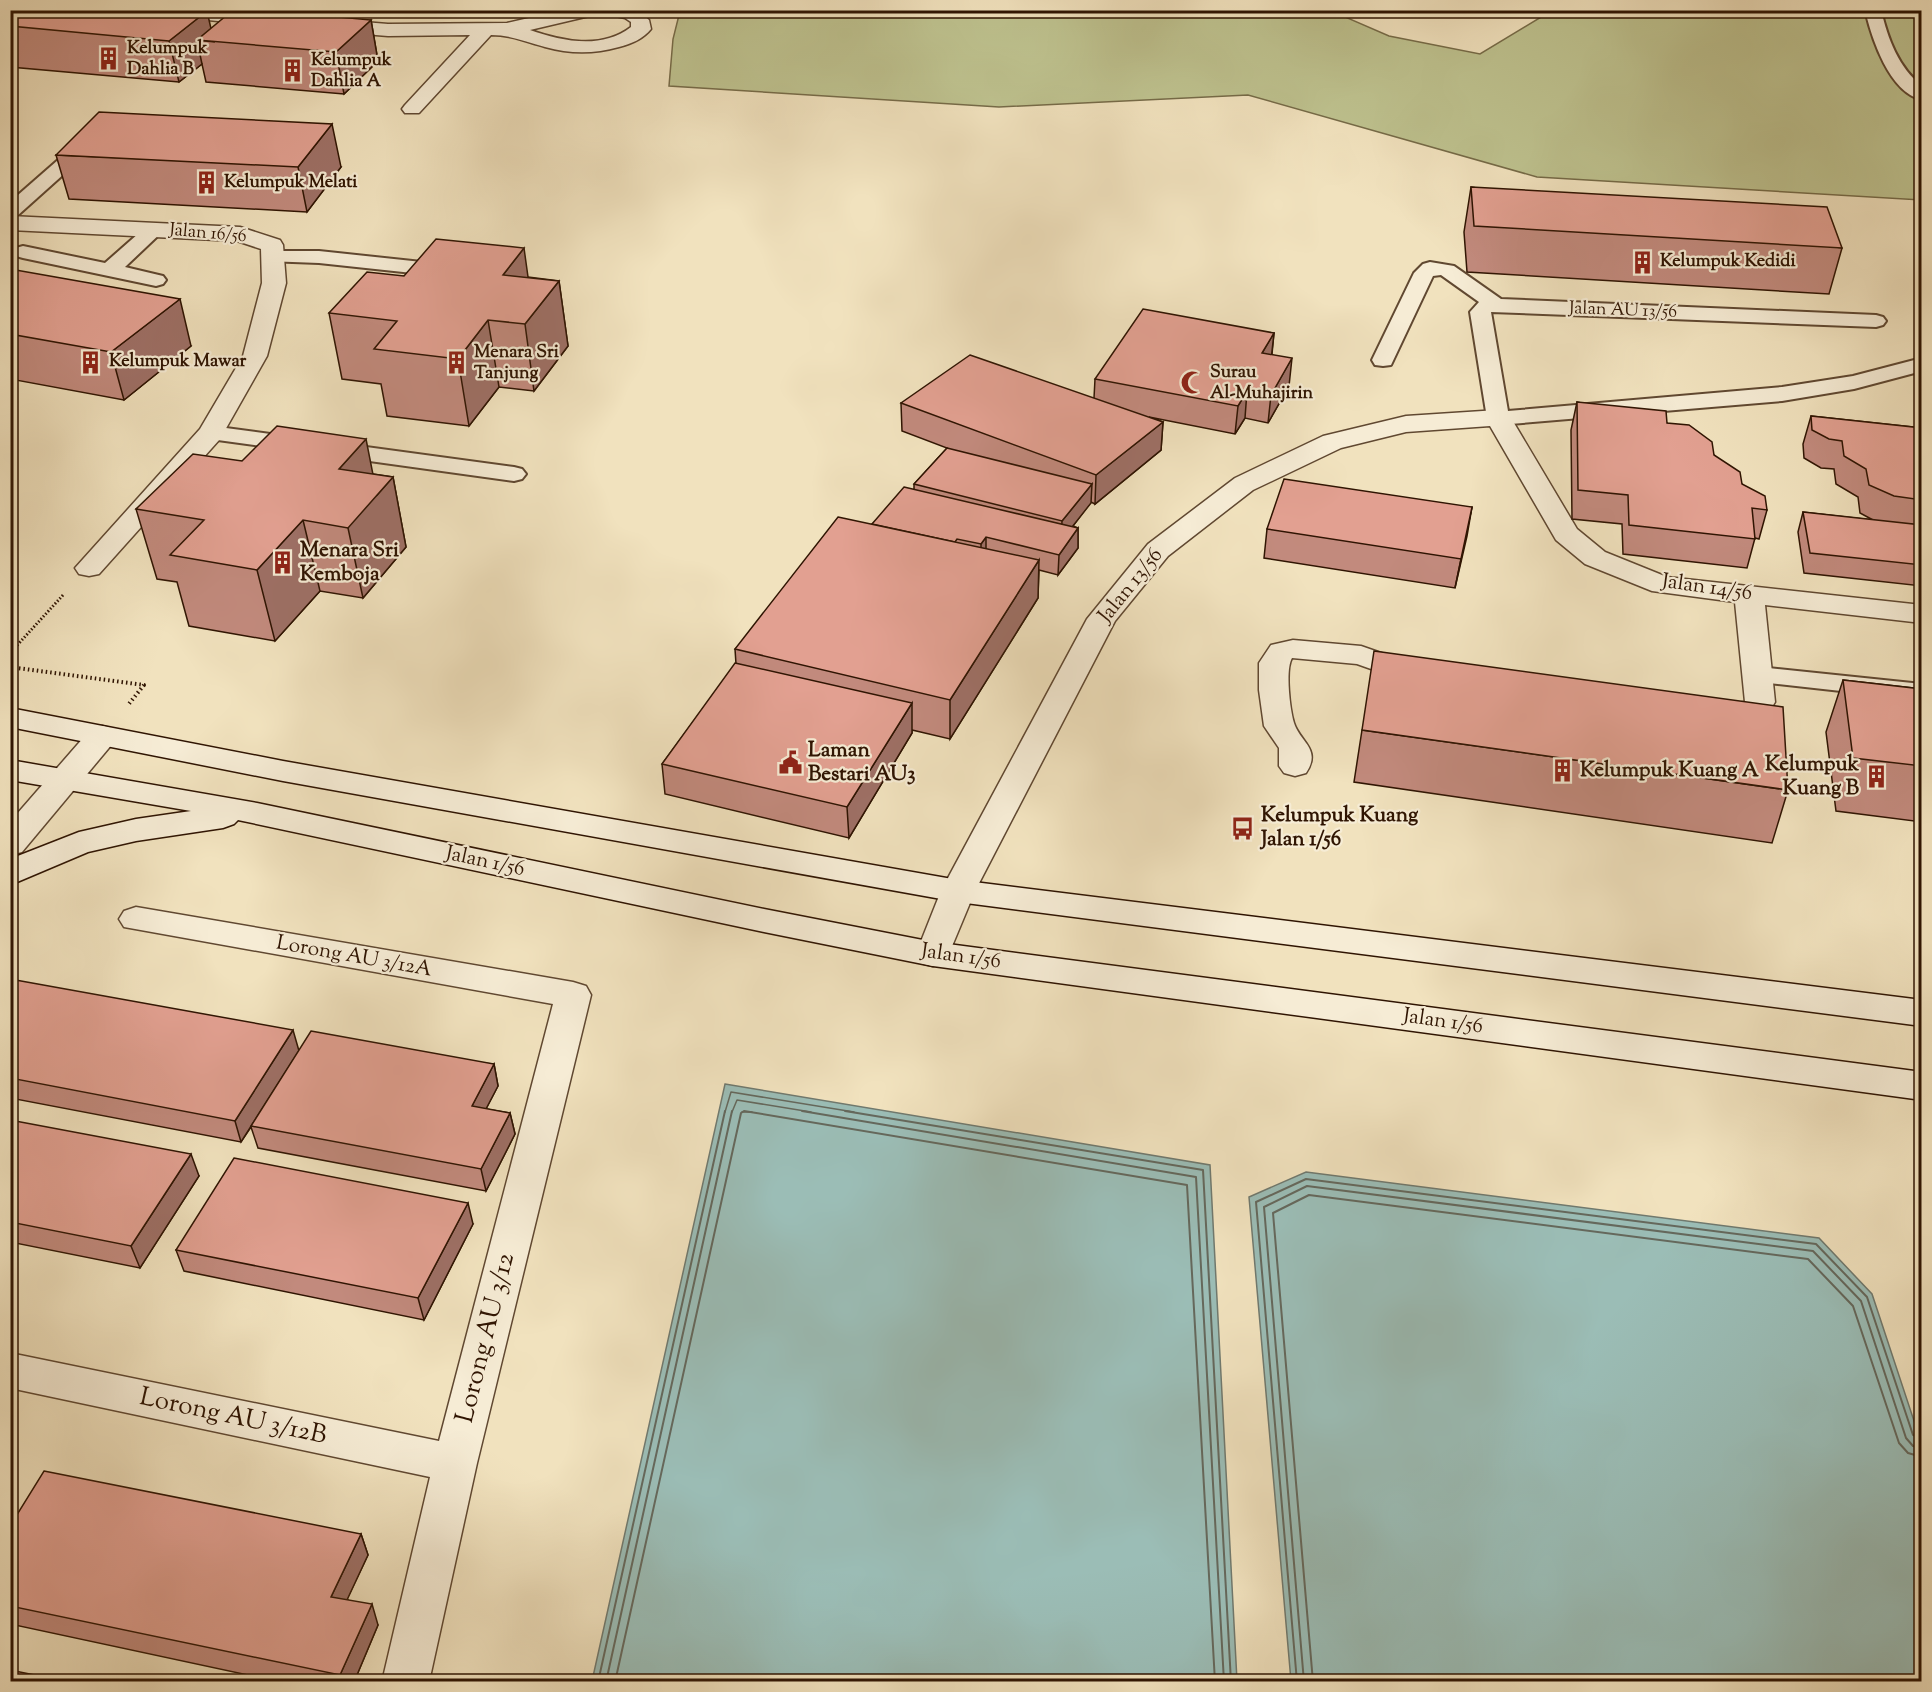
<svg xmlns="http://www.w3.org/2000/svg" width="1932" height="1692" viewBox="0 0 1932 1692" font-family="'Sorts Mill Goudy',serif">
<style>
.green{fill:#bec28f;stroke:#766b48;stroke-width:1.5}
.water{fill:#9bbdb6;stroke:#70796e;stroke-width:1.5}
.lines{fill:none;stroke-linecap:round;stroke-linejoin:round}
.shore-far1{stroke:#65685c;stroke-width:1.5}
.shore{stroke:#65685c;stroke-width:2}
.lane-casing{stroke:#604831;stroke-width:4}
.street-casing{stroke:#604831;stroke-width:3}
.secondary-casing{stroke:#2f1402;stroke-width:3}
.path-far1{stroke:#2f1402;stroke-width:3;stroke-dasharray:1.5 2;stroke-linecap:butt}
.path{stroke:#2f1402;stroke-width:4;stroke-dasharray:1.5 3;stroke-linecap:butt}
.lane{fill:#f6ecd5;fill-rule:evenodd}
.street{fill:#f6ecd5;fill-rule:evenodd}
.secondary{fill:#f6ecd5;fill-rule:evenodd}
.wall{fill:#c28a7d;stroke:#2f1402;stroke-width:1.5}
.shaded-wall{fill:#9e7066;stroke:#2f1402;stroke-width:1.5}
.building{fill:#e2a091;stroke:#2f1402;stroke-width:1.5}
.labels{text-anchor:middle;dominant-baseline:central;stroke-width:4.5;stroke-linejoin:round;paint-order:stroke}
.far-poi-label{font-size:18px;font-weight:bold;fill:#2f1402;stroke:#f6ecd5;text-anchor:start}
.far-street-label{font-size:18px;fill:#2f1402;stroke:#f6ecd5}
.poi-label{font-size:21px;font-weight:bold;fill:#2f1402;stroke:#f6ecd5;text-anchor:start}
.street-label{font-size:21px;fill:#2f1402;stroke:#f6ecd5}
.near-street-label{font-size:26px;fill:#2f1402;stroke:#f6ecd5}
</style>
<rect width="100%" height="100%" fill="#f1e2be"/>
<filter id="stains"><feTurbulence type="fractalNoise" baseFrequency=".00333" numOctaves="4"/><feColorMatrix values="0 0 0 0 .2 0 0 0 0 .09 0 0 0 0 .02 0 0 0 .5 -.17"/></filter>
<radialGradient id="worn" r=".72"><stop offset=".6" stop-color="#630" stop-opacity="0"/><stop offset="1" stop-color="#630" stop-opacity=".3"/></radialGradient>
<path class="green" d="M 680,11 L 1348,11 L 1345,17 L 1389,36 L 1480,54 L 1551,11 L 1921,11 L 1921,200 L 1537,177 L 1248,95 L 999,107 L 669,86 L 673,39 Z"/>
<g class="water">
<path d="M 725,1084 L 1210,1165 L 1237,1681 L 592,1681 Z"/>
<path d="M 1306,1172 L 1819,1238 L 1872,1294 L 1921,1442 L 1921,1681 L 1291,1681 L 1249,1197 Z"/>
</g>
<g class="lines">
<g class="shore-far1">
<path d="M 725,1112 L 731,1092 L 854,1112"/>
<path d="M 732,1112 L 737,1100 L 811,1112"/>
<path d="M 742,1112 L 752,1112"/>
</g>
<g class="shore">
<path d="M 802,1111 L 1196,1177 L 1224,1682"/>
<path d="M 845,1111 L 1203,1170 L 1231,1682"/>
<path d="M 598,1682 L 725,1111"/>
<path d="M 606,1682 L 732,1111"/>
<path d="M 615,1682 L 741,1113 L 744,1111 L 1187,1185 L 1215,1682"/>
<path d="M 1297,1682 L 1256,1202 L 1306,1179 L 1816,1244 L 1867,1297 L 1913,1435 L 1922,1440"/>
<path d="M 1304,1682 L 1264,1207 L 1307,1186 L 1813,1251 L 1861,1301 L 1906,1438 L 1913,1446 L 1922,1448"/>
<path d="M 1313,1682 L 1273,1213 L 1309,1195 L 1808,1259 L 1853,1306 L 1899,1443 L 1908,1453 L 1922,1457"/>
</g>
<defs>
<g id="lane">
<path d="M 1865,10 L 1881,10 C 1888,39 1898,67 1922,86 L 1922,100 C 1889,92 1872,39 1865,10 Z"/>
<path d="M 88,138 L 94,139 L 97,143 L 94,147 L 17,216 L 10,218 L 10,202 L 82,139 Z"/>
<path d="M 154,224 L 161,226 L 164,230 L 125,267 L 163,276 L 166,280 L 163,284 L 156,286 L 23,258 L 16,256 L 13,252 L 16,248 L 23,246 L 105,263 L 147,226 Z"/>
<path d="M 273,251 L 319,251 L 450,265 L 457,267 L 460,271 L 457,275 L 450,277 L 319,263 L 266,261 L 263,257 L 266,253 Z"/>
<path d="M 1430,262 L 1454,266 L 1501,299 L 1876,315 L 1883,317 L 1886,321 L 1883,325 L 1876,327 L 1491,312 L 1508,411 L 1782,387 L 1853,376 L 1922,358 L 1922,371 L 1854,389 L 1782,401 L 1498,425 L 1490,423 L 1487,418 L 1470,312 L 1479,302 L 1441,275 L 1433,276 L 1391,365 L 1383,366 L 1375,365 L 1372,360 L 1414,273 L 1423,264 Z"/>
<path d="M 211,426 L 514,467 L 522,469 L 526,474 L 522,479 L 514,481 L 203,438 L 200,433 L 203,428 Z"/>
<path d="M 1759,667 L 1922,684 L 1922,700 L 1750,681 L 1746,675 L 1750,669 Z"/>
</g>
<g id="street">
<path d="M 158,10 C 197,10 239,7 277,16 L 279,20 L 277,24 L 270,26 L 167,16 L 160,14 Z"/>
<path d="M 564,10 L 600,10 L 598,14 L 530,30 C 562,41 601,50 631,27 L 631,22 L 625,18 L 606,14 L 604,10 L 638,10 L 649,20 L 651,29 C 643,39 631,44 619,47 C 594,54 570,54 545,47 C 526,42 511,35 491,35 L 419,113 L 405,113 L 402,109 L 405,105 L 470,35 L 388,36 L 327,31 L 320,29 L 317,25 L 320,21 L 327,19 L 388,24 L 507,23 Z"/>
<path d="M 10,216 L 240,227 L 280,240 L 283,245 L 286,283 L 267,356 L 220,439 L 99,574 L 89,576 L 79,574 L 75,568 L 200,429 L 243,356 L 262,283 L 261,249 L 237,241 L 10,230 Z"/>
<path d="M 1498,410 L 1507,413 L 1511,418 L 1577,529 L 1605,552 L 1667,577 L 1922,605 L 1922,623 L 1765,605 L 1775,702 L 1764,720 C 1746,724 1727,724 1709,720 L 1705,713 L 1709,706 L 1745,702 L 1735,602 L 1652,591 L 1585,564 L 1556,540 L 1490,426 L 1406,432 L 1341,448 L 1253,490 L 1168,556 L 1115,621 L 975,891 L 945,963 L 933,966 L 921,963 L 916,954 L 941,891 L 1087,619 L 1148,544 L 1235,478 L 1323,436 L 1406,416 Z"/>
<path d="M 1293,640 L 1361,646 L 1427,669 L 1431,675 L 1427,681 L 1416,684 L 1405,681 L 1357,664 L 1292,658 C 1285,670 1290,710 1294,723 C 1300,742 1322,749 1306,773 L 1295,776 L 1284,773 L 1279,766 L 1279,748 L 1264,726 L 1259,690 L 1259,663 L 1271,645 Z"/>
<path d="M 102,726 L 113,729 L 118,736 L 113,743 L 22,852 L 10,855 L 10,822 L 91,729 Z"/>
<path d="M 136,907 L 573,982 L 586,986 L 591,995 L 477,1463 L 429,1682 L 382,1682 L 430,1477 L 10,1388 L 10,1353 L 439,1441 L 553,1004 L 124,927 L 119,919 L 124,911 Z"/>
</g>
<g id="secondary">
<path d="M 10,708 L 283,761 L 958,880 L 1922,1000 L 1922,1026 L 958,902 L 283,781 L 10,727 Z"/>
<path d="M 10,760 L 257,803 L 764,909 L 933,942 L 1922,1072 L 1922,1100 L 933,966 L 764,932 L 238,820 L 234,824 L 223,828 L 136,841 L 88,852 L 10,885 L 10,859 L 79,832 L 136,819 L 191,811 L 10,780 Z"/>
</g>
</defs>
<use href="#lane" class="lane-casing"/>
<use href="#street" class="street-casing"/>
<use href="#secondary" class="secondary-casing"/>
<path class="path-far1" d="M 10,653 L 64,594"/>
<g class="path">
<path d="M 10,653 L 12,651"/>
<path d="M 10,667 L 144,685 L 128,705"/>
</g>
<use href="#lane" class="lane"/>
<use href="#street" class="street"/>
<use href="#secondary" class="secondary"/>
</g>
<g class="wall">
<path d="M 10,10 L 211,28 L 371,20 L 378,61 L 344,94 L 206,82 L 202,64 L 179,82 L 10,67 Z"/>
<path d="M 56,155 L 341,167 L 307,212 L 69,199 Z"/>
<path d="M 1471,187 L 1842,248 L 1829,294 L 1467,272 L 1464,232 Z"/>
<path d="M 10,269 L 191,346 L 124,400 L 10,379 Z"/>
<path d="M 404,276 L 528,277 L 559,281 L 568,346 L 534,391 L 499,387 L 469,426 L 387,416 L 381,384 L 342,379 L 329,313 Z"/>
<path d="M 1274,333 L 1272,354 L 1289,386 L 1268,423 L 1245,418 L 1235,434 L 1149,417 L 1163,422 L 1161,450 L 1095,504 L 1091,502 L 1073,526 L 1078,528 L 1078,548 L 1058,575 L 1039,570 L 1038,598 L 950,739 L 912,730 L 912,733 L 849,838 L 665,794 L 662,764 L 736,664 L 735,649 L 872,524 L 914,489 L 914,484 L 947,448 L 902,431 L 901,403 L 1094,398 L 1095,379 Z"/>
<path d="M 1577,402 L 1667,423 L 1714,455 L 1767,510 L 1759,539 L 1755,538 L 1747,568 L 1623,554 L 1622,524 L 1572,519 L 1571,430 Z"/>
<path d="M 1811,416 L 1922,428 L 1922,586 L 1804,573 L 1798,532 L 1803,512 L 1873,520 L 1860,513 L 1858,497 L 1836,484 L 1834,469 L 1821,468 L 1804,458 L 1803,444 Z"/>
<path d="M 242,461 L 373,474 L 393,477 L 406,547 L 363,598 L 320,591 L 275,641 L 189,626 L 177,582 L 157,579 L 136,509 Z"/>
<path d="M 1472,507 L 1455,588 L 1264,558 L 1267,529 Z"/>
<path d="M 1843,680 L 1922,689 L 1922,822 L 1836,811 L 1826,732 Z"/>
<path d="M 1362,730 L 1788,790 L 1772,843 L 1354,782 Z"/>
<path d="M 10,979 L 299,1051 L 494,1064 L 498,1086 L 486,1109 L 510,1113 L 515,1134 L 486,1191 L 258,1148 L 251,1127 L 241,1142 L 10,1098 Z"/>
<path d="M 10,1120 L 199,1176 L 140,1268 L 10,1242 Z"/>
<path d="M 473,1224 L 424,1320 L 184,1271 L 176,1250 Z"/>
<path d="M 10,1526 L 361,1534 L 368,1555 L 347,1599 L 378,1625 L 354,1682 L 281,1682 L 10,1624 Z"/>
</g>
<g class="shaded-wall">
<path d="M 207,11 L 214,42 L 197,40 L 202,64 L 179,82 L 169,41 Z"/>
<path d="M 371,20 L 378,61 L 344,94 L 336,52 Z"/>
<path d="M 332,124 L 341,167 L 307,212 L 298,167 Z"/>
<path d="M 524,248 L 533,313 L 503,275 Z"/>
<path d="M 559,281 L 568,346 L 534,391 L 525,324 Z"/>
<path d="M 180,299 L 191,346 L 124,400 L 111,352 Z"/>
<path d="M 488,320 L 499,387 L 469,426 L 458,359 Z"/>
<path d="M 1274,333 L 1271,360 L 1262,353 Z"/>
<path d="M 1292,358 L 1289,386 L 1268,423 L 1271,395 Z"/>
<path d="M 1247,391 L 1245,418 L 1235,434 L 1238,406 Z"/>
<path d="M 1163,422 L 1161,450 L 1095,504 L 1096,475 Z"/>
<path d="M 366,439 L 377,495 L 393,477 L 406,547 L 363,598 L 348,528 L 339,469 Z"/>
<path d="M 1092,484 L 1091,503 L 1061,541 L 1062,521 Z"/>
<path d="M 1472,507 L 1467,536 L 1455,588 L 1461,559 Z"/>
<path d="M 303,520 L 320,591 L 275,641 L 257,570 Z"/>
<path d="M 1078,528 L 1078,548 L 1058,575 L 1059,555 Z"/>
<path d="M 986,537 L 986,557 L 981,564 L 981,544 Z"/>
<path d="M 1039,560 L 1038,598 L 950,739 L 950,700 Z"/>
<path d="M 912,703 L 912,733 L 849,838 L 847,807 Z"/>
<path d="M 293,1030 L 299,1051 L 241,1142 L 235,1121 Z"/>
<path d="M 494,1064 L 498,1086 L 476,1128 L 472,1106 Z"/>
<path d="M 510,1113 L 515,1134 L 486,1191 L 481,1169 Z"/>
<path d="M 191,1154 L 199,1176 L 140,1268 L 131,1246 Z"/>
<path d="M 468,1203 L 473,1224 L 424,1320 L 418,1298 Z"/>
<path d="M 361,1534 L 368,1555 L 339,1617 L 331,1597 Z"/>
<path d="M 372,1604 L 378,1625 L 354,1682 L 343,1682 L 340,1675 Z"/>
</g>
<g class="building">
<path d="M 10,10 L 198,10 L 207,11 L 169,41 L 10,26 Z"/>
<path d="M 233,10 L 263,10 L 371,20 L 336,52 L 197,40 Z"/>
<path d="M 99,112 L 332,124 L 298,167 L 56,155 Z"/>
<path d="M 1471,187 L 1827,207 L 1842,248 L 1474,226 Z"/>
<path d="M 436,239 L 524,248 L 503,275 L 559,281 L 525,324 L 488,320 L 458,359 L 374,349 L 397,321 L 329,313 L 367,272 L 404,276 Z"/>
<path d="M 10,269 L 180,299 L 111,352 L 10,334 Z"/>
<path d="M 1143,309 L 1274,333 L 1262,353 L 1292,358 L 1271,395 L 1247,391 L 1238,406 L 1095,379 Z"/>
<path d="M 970,355 L 1163,422 L 1096,475 L 901,403 Z"/>
<path d="M 1577,402 L 1666,411 L 1667,423 L 1689,425 L 1712,442 L 1714,455 L 1740,472 L 1742,484 L 1765,496 L 1767,510 L 1752,508 L 1755,539 L 1629,525 L 1628,495 L 1578,490 Z"/>
<path d="M 1811,416 L 1922,428 L 1922,500 L 1894,496 L 1869,485 L 1866,469 L 1844,456 L 1842,441 L 1829,439 L 1812,430 Z"/>
<path d="M 277,426 L 366,439 L 339,469 L 393,477 L 348,528 L 303,520 L 257,570 L 170,555 L 204,520 L 136,509 L 193,454 L 242,461 Z"/>
<path d="M 947,448 L 1092,484 L 1062,521 L 914,484 Z"/>
<path d="M 1284,479 L 1472,507 L 1461,559 L 1267,529 Z"/>
<path d="M 904,487 L 1078,528 L 1059,555 L 986,537 L 981,544 L 957,539 L 955,542 L 872,524 Z"/>
<path d="M 1803,512 L 1922,525 L 1922,565 L 1810,553 Z"/>
<path d="M 838,517 L 1039,560 L 950,700 L 735,649 Z"/>
<path d="M 1374,651 L 1783,707 L 1788,790 L 1362,730 Z"/>
<path d="M 735,663 L 912,703 L 847,807 L 662,764 Z"/>
<path d="M 1843,680 L 1922,689 L 1922,766 L 1853,758 Z"/>
<path d="M 10,979 L 293,1030 L 235,1121 L 10,1078 Z"/>
<path d="M 311,1031 L 494,1064 L 472,1106 L 510,1113 L 481,1169 L 251,1126 Z"/>
<path d="M 10,1120 L 191,1154 L 131,1246 L 10,1222 Z"/>
<path d="M 234,1158 L 468,1203 L 418,1298 L 176,1250 Z"/>
<path d="M 44,1471 L 361,1534 L 331,1597 L 372,1604 L 340,1675 L 10,1606 L 10,1526 Z"/>
<path d="M 10,1670 L 69,1682 L 10,1682 Z"/>
</g>
<defs>
<symbol id="building-bare" viewBox="-9 -9 18 18"><path d="M-4-6H4V6H1V3H-1V6H-4ZM-2.5-4.3h1.7v1.8h-1.7ZM.8-4.3h1.7v1.8H.8ZM-2.5-1h1.7V.8h-1.7ZM.8-1h1.7V.8H.8Z" fill="#8f2418" stroke="#f6ecd5" stroke-width="2.5" paint-order="stroke"/></symbol>
<symbol id="mosque-bare" viewBox="-9 -9 18 18"><path d="M3.5-4.9A6 6 0 1 0 3.5 4.9A5 5 0 1 1 3.5-4.9Z" fill="#8f2418" stroke="#f6ecd5" stroke-width="2.5" paint-order="stroke"/></symbol>
<symbol id="civic-bare" viewBox="-9 -9 18 18"><path d="M-.6-6.5H3V-4.5H.6V-3L4-1V1h2V6H-6V1h2V-1L-.6-3ZM-1.2 2.5V6h2.4V2.5Z" fill="#8f2418" stroke="#f6ecd5" stroke-width="2.5" paint-order="stroke"/></symbol>
<symbol id="bus-bare" viewBox="-9 -9 18 18"><path d="M-5-6H5V4H4V6H2V4H-2V6H-4V4H-5ZM-3.5-4V0h7V-4ZM-3.5 1.2v1.5H-2V1.2ZM2 1.2v1.5H3.5V1.2Z" fill="#8f2418" stroke="#f6ecd5" stroke-width="2.5" paint-order="stroke"/></symbol>
</defs>
<g fill-rule="evenodd">
<use href="#building-bare" x="92" y="42" width="33" height="33"/>
<use href="#building-bare" x="276" y="54" width="33" height="33"/>
<use href="#building-bare" x="190" y="166" width="33" height="33"/>
<use href="#building-bare" x="1626" y="246" width="33" height="33"/>
<use href="#building-bare" x="74" y="346" width="33" height="33"/>
<use href="#building-bare" x="440" y="346" width="33" height="33"/>
<use href="#mosque-bare" x="1176" y="366" width="33" height="33"/>
<use href="#building-bare" x="266" y="546" width="33" height="33"/>
<use href="#civic-bare" x="774" y="746" width="33" height="33"/>
<use href="#building-bare" x="1546" y="754" width="33" height="33"/>
<use href="#building-bare" x="1860" y="760" width="33" height="33"/>
<use href="#bus-bare" x="1226" y="812" width="33" height="33"/>
</g>
<g class="labels">
<g class="far-poi-label">
<text x="127" y="49">Kelumpuk<tspan x="127" dy="21">Dahlia B</tspan></text>
<text x="311" y="61">Kelumpuk<tspan x="311" dy="21">Dahlia A</tspan></text>
<text x="224" y="183">Kelumpuk Melati</text>
<text x="1660" y="262">Kelumpuk Kedidi</text>
<text x="474" y="353">Menara Sri<tspan x="474" dy="21">Tanjung</tspan></text>
<text x="109" y="362">Kelumpuk Mawar</text>
<text x="1210" y="373">Surau<tspan x="1210" dy="21">Al-Muhajirin</tspan></text>
</g>
<g class="far-street-label">
<text transform="translate(208 234) rotate(5)">Jalan 16/56</text>
<text transform="translate(1623 311) rotate(2)">Jalan AU 13/56</text>
</g>
<g class="poi-label">
<text x="300" y="551">Menara Sri<tspan x="300" dy="24">Kemboja</tspan></text>
<text x="808" y="751">Laman<tspan x="808" dy="24">Bestari AU3</tspan></text>
<text x="1859" y="765" text-anchor="end">Kelumpuk<tspan x="1859" dy="24">Kuang B</tspan></text>
<text x="1580" y="771">Kelumpuk Kuang A</text>
<text x="1261" y="816">Kelumpuk Kuang<tspan x="1261" dy="24">Jalan 1/56</tspan></text>
</g>
<g class="street-label">
<text transform="translate(1131 586) rotate(-51)">Jalan 13/56</text>
<text transform="translate(1707 588) rotate(8)">Jalan 14/56</text>
<text transform="translate(485 862) rotate(12)">Jalan 1/56</text>
<text transform="translate(354 957) rotate(10)">Lorong AU 3/12A</text>
<text transform="translate(961 957) rotate(8)">Jalan 1/56</text>
<text transform="translate(1443 1022) rotate(8)">Jalan 1/56</text>
</g>
<g class="near-street-label">
<text transform="translate(486 1338) rotate(-76)">Lorong AU 3/12</text>
<text transform="translate(233 1417) rotate(12)">Lorong AU 3/12B</text>
</g>
</g>
<rect width="1932" height="1692" fill="none" stroke="#f1e2be" stroke-width="36"/>
<rect x="12" y="12" width="1908" height="1668" fill="none" stroke="#2f1402" stroke-width="3"/>
<rect x="18" y="18" width="1896" height="1656" fill="none" stroke="#2f1402" stroke-width="1.5"/>
<rect width="100%" height="100%" filter="url(#stains)"/>
<rect width="100%" height="100%" fill="url(#worn)"/>
</svg>
